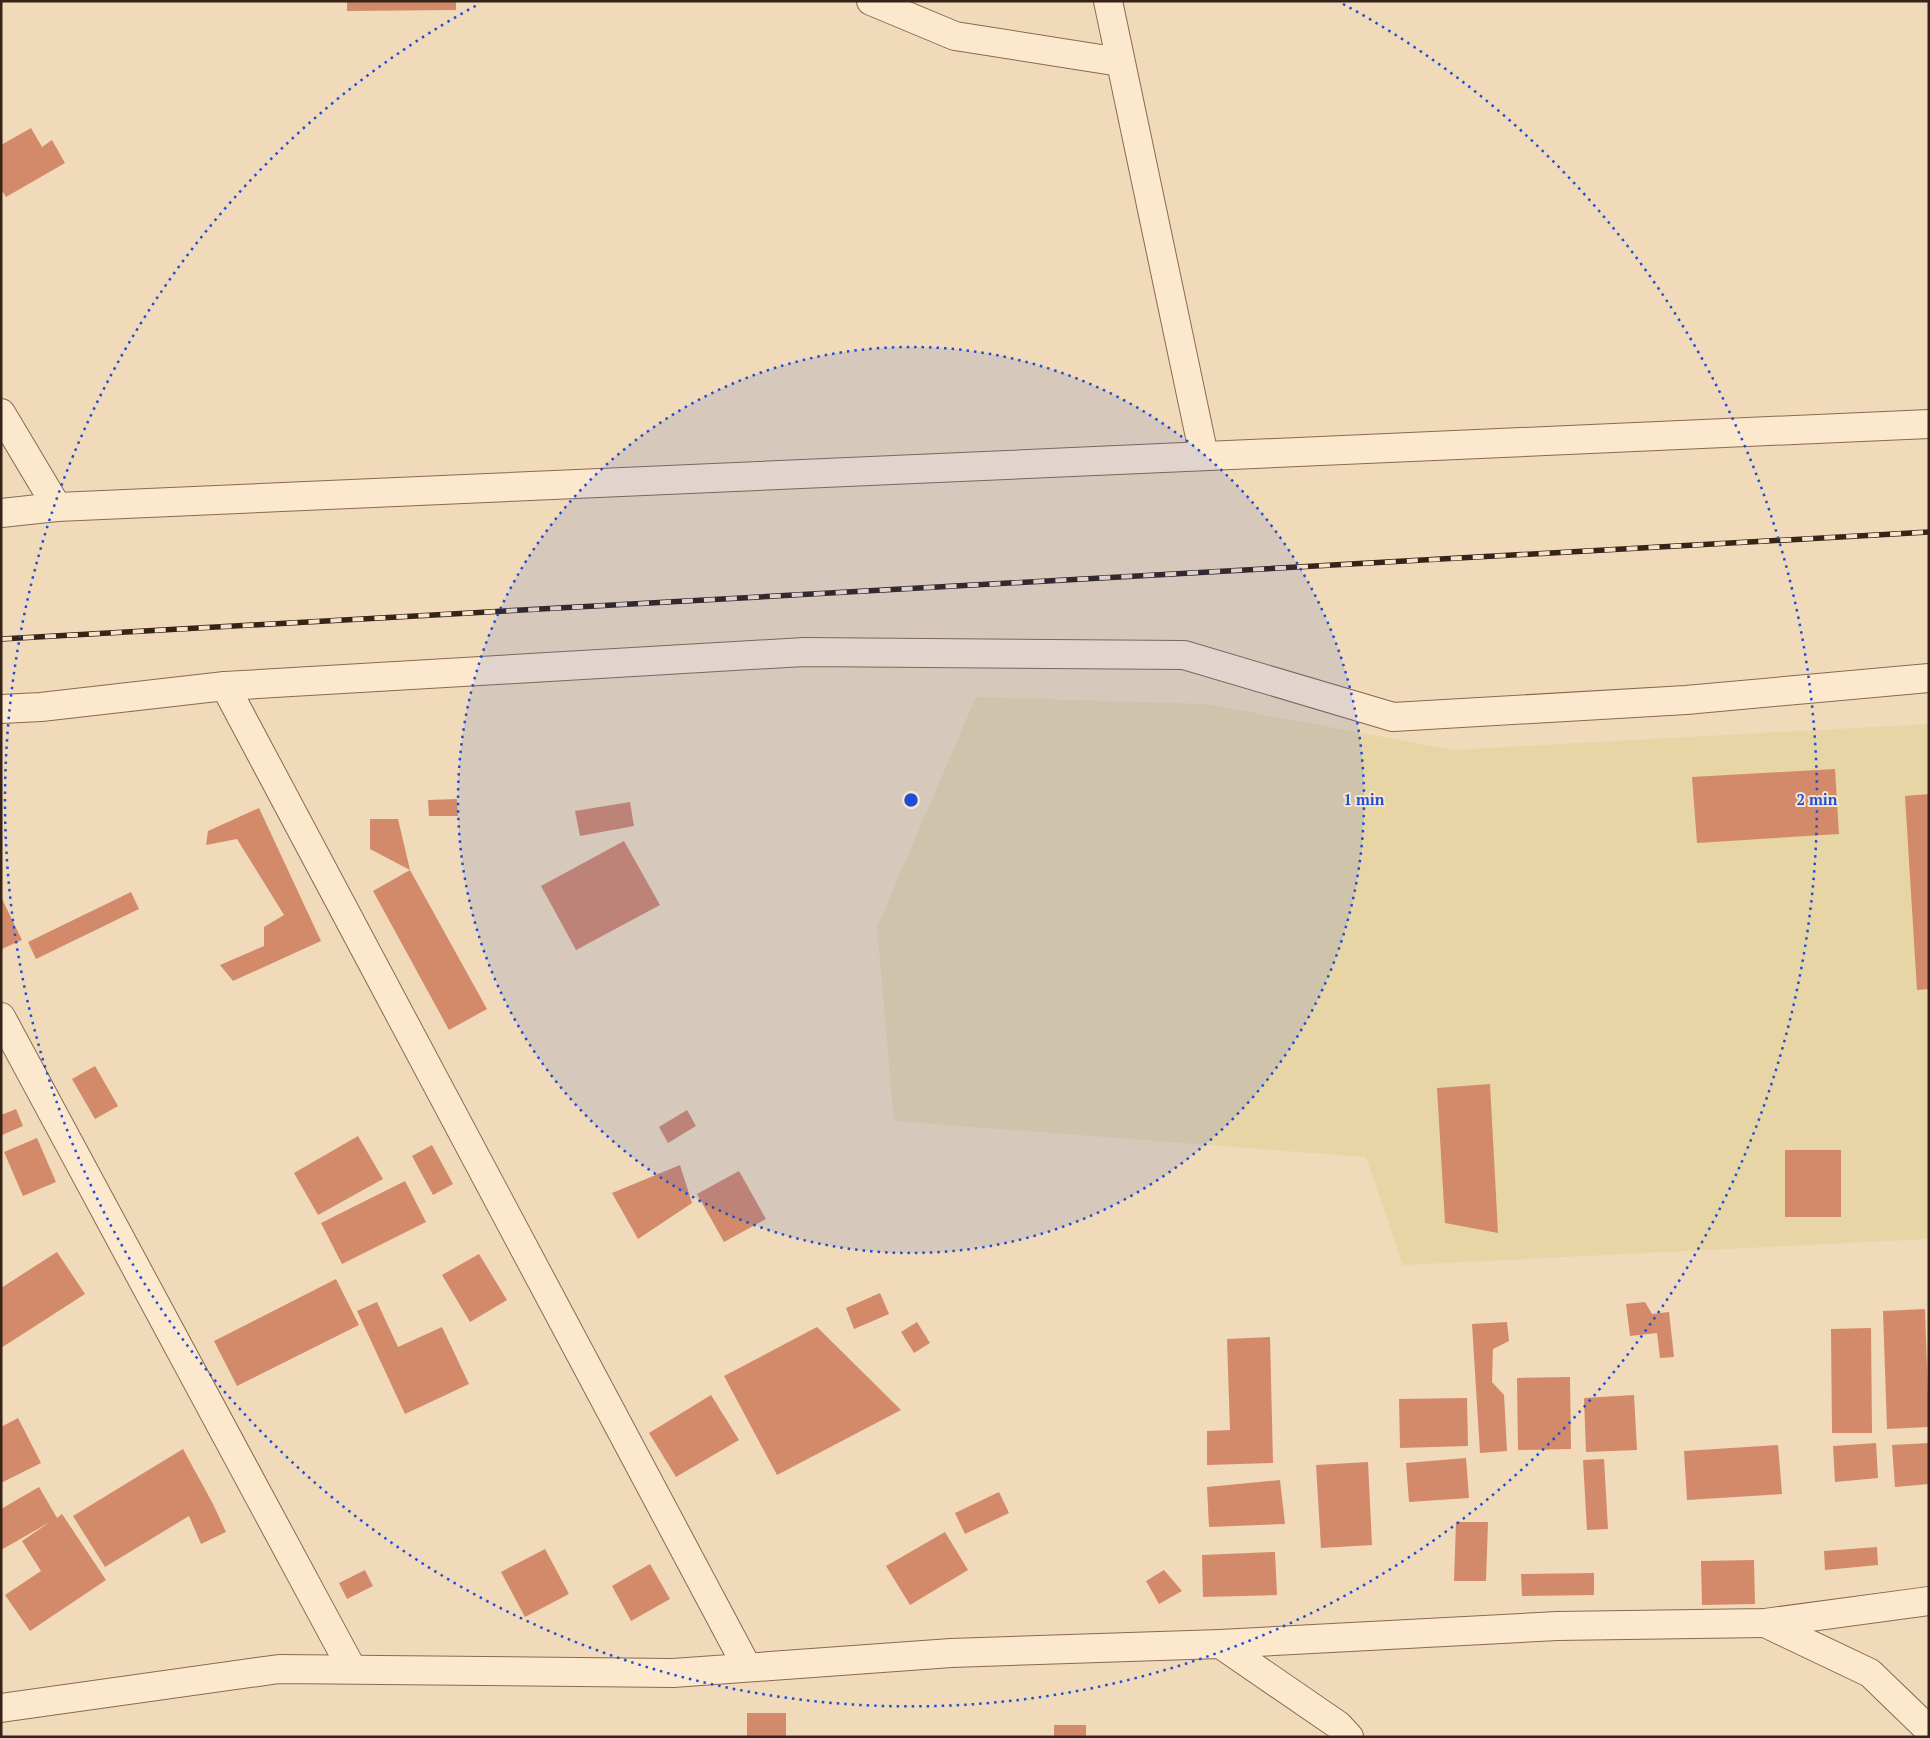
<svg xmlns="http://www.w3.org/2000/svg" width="1930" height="1738" viewBox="0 0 1930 1738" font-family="'PT Serif',serif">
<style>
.farmland{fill:#e7d5a5}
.building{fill:#d38a6b}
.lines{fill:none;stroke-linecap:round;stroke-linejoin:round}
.minor-casing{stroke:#896952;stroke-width:30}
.minor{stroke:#fce8cc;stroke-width:28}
.rail-casing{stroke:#362419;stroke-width:5.5}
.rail{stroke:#f8e5c9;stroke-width:4;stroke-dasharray:11;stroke-linecap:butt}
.ring{fill:none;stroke:#1d4ed8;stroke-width:2.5;stroke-dasharray:2.5 5}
.centre{fill:#1d4ed8;stroke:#f8e5c9;stroke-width:2.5}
.ring-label{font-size:15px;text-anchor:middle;font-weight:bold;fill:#1d4ed8;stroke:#f8e5c9;stroke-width:4;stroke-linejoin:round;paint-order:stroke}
</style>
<rect width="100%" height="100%" fill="#f1dab9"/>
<path class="farmland" d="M 976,697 L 1207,704 L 1452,750 L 1928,724 L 1929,1239 L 1403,1265 L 1366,1157 L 894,1121 L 877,927 Z"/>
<g class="building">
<path d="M 347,1 L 456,1 L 456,10 L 347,11 Z"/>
<path d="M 31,128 L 42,147 L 52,140 L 65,163 L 6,197 L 1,189 L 1,145 Z"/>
<path d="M 1835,769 L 1839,834 L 1697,843 L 1692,777 Z"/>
<path d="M 1929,794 L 1929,989 L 1917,990 L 1905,796 Z"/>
<path d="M 457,799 L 458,816 L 429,816 L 428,800 Z"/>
<path d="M 630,802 L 634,826 L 580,836 L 575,811 Z"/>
<path d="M 259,808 L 321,941 L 233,981 L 220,965 L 264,946 L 264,927 L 284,915 L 237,839 L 206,845 L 208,831 Z"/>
<path d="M 370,819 L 398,819 L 410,870 L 487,1009 L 449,1030 L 373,891 L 410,870 L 370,849 Z"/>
<path d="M 624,841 L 660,905 L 576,950 L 541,886 Z"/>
<path d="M 131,892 L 139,909 L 36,959 L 28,942 Z"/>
<path d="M 1,897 L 22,940 L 2,949 L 1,948 Z"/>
<path d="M 95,1066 L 118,1106 L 95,1119 L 72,1079 Z"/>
<path d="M 1490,1084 L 1498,1233 L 1445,1223 L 1437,1088 Z"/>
<path d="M 16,1109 L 23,1126 L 2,1135 L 1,1115 Z"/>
<path d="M 687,1110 L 696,1126 L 668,1143 L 659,1127 Z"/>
<path d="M 358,1136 L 383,1179 L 318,1215 L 294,1173 Z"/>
<path d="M 37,1138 L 56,1182 L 23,1196 L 4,1152 Z"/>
<path d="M 432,1145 L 453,1184 L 433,1195 L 412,1156 Z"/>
<rect x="1785" y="1150" width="56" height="67"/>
<path d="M 680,1165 L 692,1203 L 638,1239 L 612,1193 Z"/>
<path d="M 739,1171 L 766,1219 L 724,1242 L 697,1194 Z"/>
<path d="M 405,1181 L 426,1222 L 342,1264 L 321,1223 Z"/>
<path d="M 57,1252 L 85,1294 L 1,1348 L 1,1288 Z"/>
<path d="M 479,1254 L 507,1300 L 470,1322 L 442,1275 Z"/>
<path d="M 336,1279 L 359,1325 L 237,1386 L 214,1341 Z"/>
<path d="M 880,1293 L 889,1314 L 854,1329 L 846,1308 Z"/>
<path d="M 377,1302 L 398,1347 L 442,1327 L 469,1384 L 405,1414 L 357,1311 Z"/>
<path d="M 1645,1302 L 1652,1314 L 1669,1312 L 1674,1357 L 1660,1358 L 1657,1333 L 1630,1336 L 1626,1304 Z"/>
<path d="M 1925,1309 L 1929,1427 L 1887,1429 L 1883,1311 Z"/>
<path d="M 917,1322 L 930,1343 L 914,1353 L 901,1332 Z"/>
<path d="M 1507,1322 L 1509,1341 L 1493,1349 L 1492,1382 L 1504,1395 L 1507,1451 L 1480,1453 L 1472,1324 Z"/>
<path d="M 817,1327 L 901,1410 L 777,1475 L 724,1376 Z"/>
<path d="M 1871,1328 L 1872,1433 L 1832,1433 L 1831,1329 Z"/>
<path d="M 1270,1337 L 1273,1463 L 1207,1465 L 1207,1431 L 1230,1430 L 1227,1339 Z"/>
<path d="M 1570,1377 L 1571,1449 L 1518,1450 L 1517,1378 Z"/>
<path d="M 711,1395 L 739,1440 L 676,1477 L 649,1433 Z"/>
<path d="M 1634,1395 L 1637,1450 L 1586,1452 L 1584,1398 Z"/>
<path d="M 1467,1398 L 1468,1446 L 1400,1448 L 1399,1399 Z"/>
<path d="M 18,1418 L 41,1463 L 1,1483 L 1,1427 Z"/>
<path d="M 1876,1443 L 1878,1478 L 1835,1482 L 1833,1446 Z"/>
<path d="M 1929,1443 L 1929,1484 L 1895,1487 L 1892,1445 Z"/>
<path d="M 1778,1445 L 1782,1494 L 1687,1500 L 1684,1451 Z"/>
<path d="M 183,1449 L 213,1504 L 226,1532 L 201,1544 L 189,1516 L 105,1567 L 73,1516 Z"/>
<path d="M 1466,1458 L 1469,1498 L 1409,1502 L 1406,1463 Z"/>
<path d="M 1604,1459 L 1608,1529 L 1587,1530 L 1583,1460 Z"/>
<path d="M 1368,1462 L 1372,1545 L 1321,1548 L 1316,1465 Z"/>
<path d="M 1280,1480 L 1285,1524 L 1209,1527 L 1207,1487 Z"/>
<path d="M 39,1487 L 57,1518 L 62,1514 L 106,1580 L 30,1631 L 5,1595 L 41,1571 L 22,1541 L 50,1522 L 1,1550 L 1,1509 Z"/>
<path d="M 999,1492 L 1009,1513 L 965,1534 L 955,1513 Z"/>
<path d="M 1456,1522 L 1488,1522 L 1486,1581 L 1454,1581 Z"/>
<path d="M 945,1532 L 968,1570 L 910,1605 L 886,1566 Z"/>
<path d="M 1877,1547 L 1878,1565 L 1825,1570 L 1824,1551 Z"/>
<path d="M 545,1549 L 569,1594 L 525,1617 L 501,1572 Z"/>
<path d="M 1275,1552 L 1277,1595 L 1203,1597 L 1202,1555 Z"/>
<path d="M 1754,1560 L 1755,1604 L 1702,1605 L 1701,1561 Z"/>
<path d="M 650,1564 L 670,1599 L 631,1621 L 612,1586 Z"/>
<path d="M 365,1570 L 373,1586 L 347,1599 L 339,1583 Z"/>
<path d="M 1164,1570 L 1182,1591 L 1159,1604 L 1146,1581 Z"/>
<path d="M 1594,1573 L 1594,1595 L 1522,1596 L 1521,1574 Z"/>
<rect x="747" y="1713" width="39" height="24"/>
<rect x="1054" y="1725" width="32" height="12"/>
</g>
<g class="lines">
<defs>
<g id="minor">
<path d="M 871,1 L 955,36 L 1120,62"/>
<path d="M 1108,1 L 1204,456"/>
<path d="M 1,413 L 57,507"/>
<path d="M 1,513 L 57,507 L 1929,424"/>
<path d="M 225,686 L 747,1667"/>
<path d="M 1,709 L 41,707 L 225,686 L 804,652 L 1184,655 L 1393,717 L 1686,700 L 1929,678"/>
<path d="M 1,1017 L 352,1669"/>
<path d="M 1765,1623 L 1870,1673 L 1929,1730"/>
<path d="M 1220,1644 L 1338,1725 L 1349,1737"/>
<path d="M 1,1708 L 279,1669 L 673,1673 L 951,1653 L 1220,1644 L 1557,1626 L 1765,1623 L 1929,1601"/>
</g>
</defs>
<use href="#minor" class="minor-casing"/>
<use href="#minor" class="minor"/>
<defs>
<path id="rail" d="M 1,639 L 1929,532"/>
</defs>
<use href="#rail" class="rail-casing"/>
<use href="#rail" class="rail"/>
</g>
<circle cx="911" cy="800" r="453" fill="#1d4ed8" fill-opacity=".12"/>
<g class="ring">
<circle cx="911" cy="800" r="453"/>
<path d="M1343 4A906 906 0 1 1 479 4"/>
</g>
<circle cx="911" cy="800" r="8" class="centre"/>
<g class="ring-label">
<text x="1364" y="805">1 min</text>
<text x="1817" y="805">2 min</text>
</g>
<rect width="1930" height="1738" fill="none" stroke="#362419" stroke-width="5"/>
</svg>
